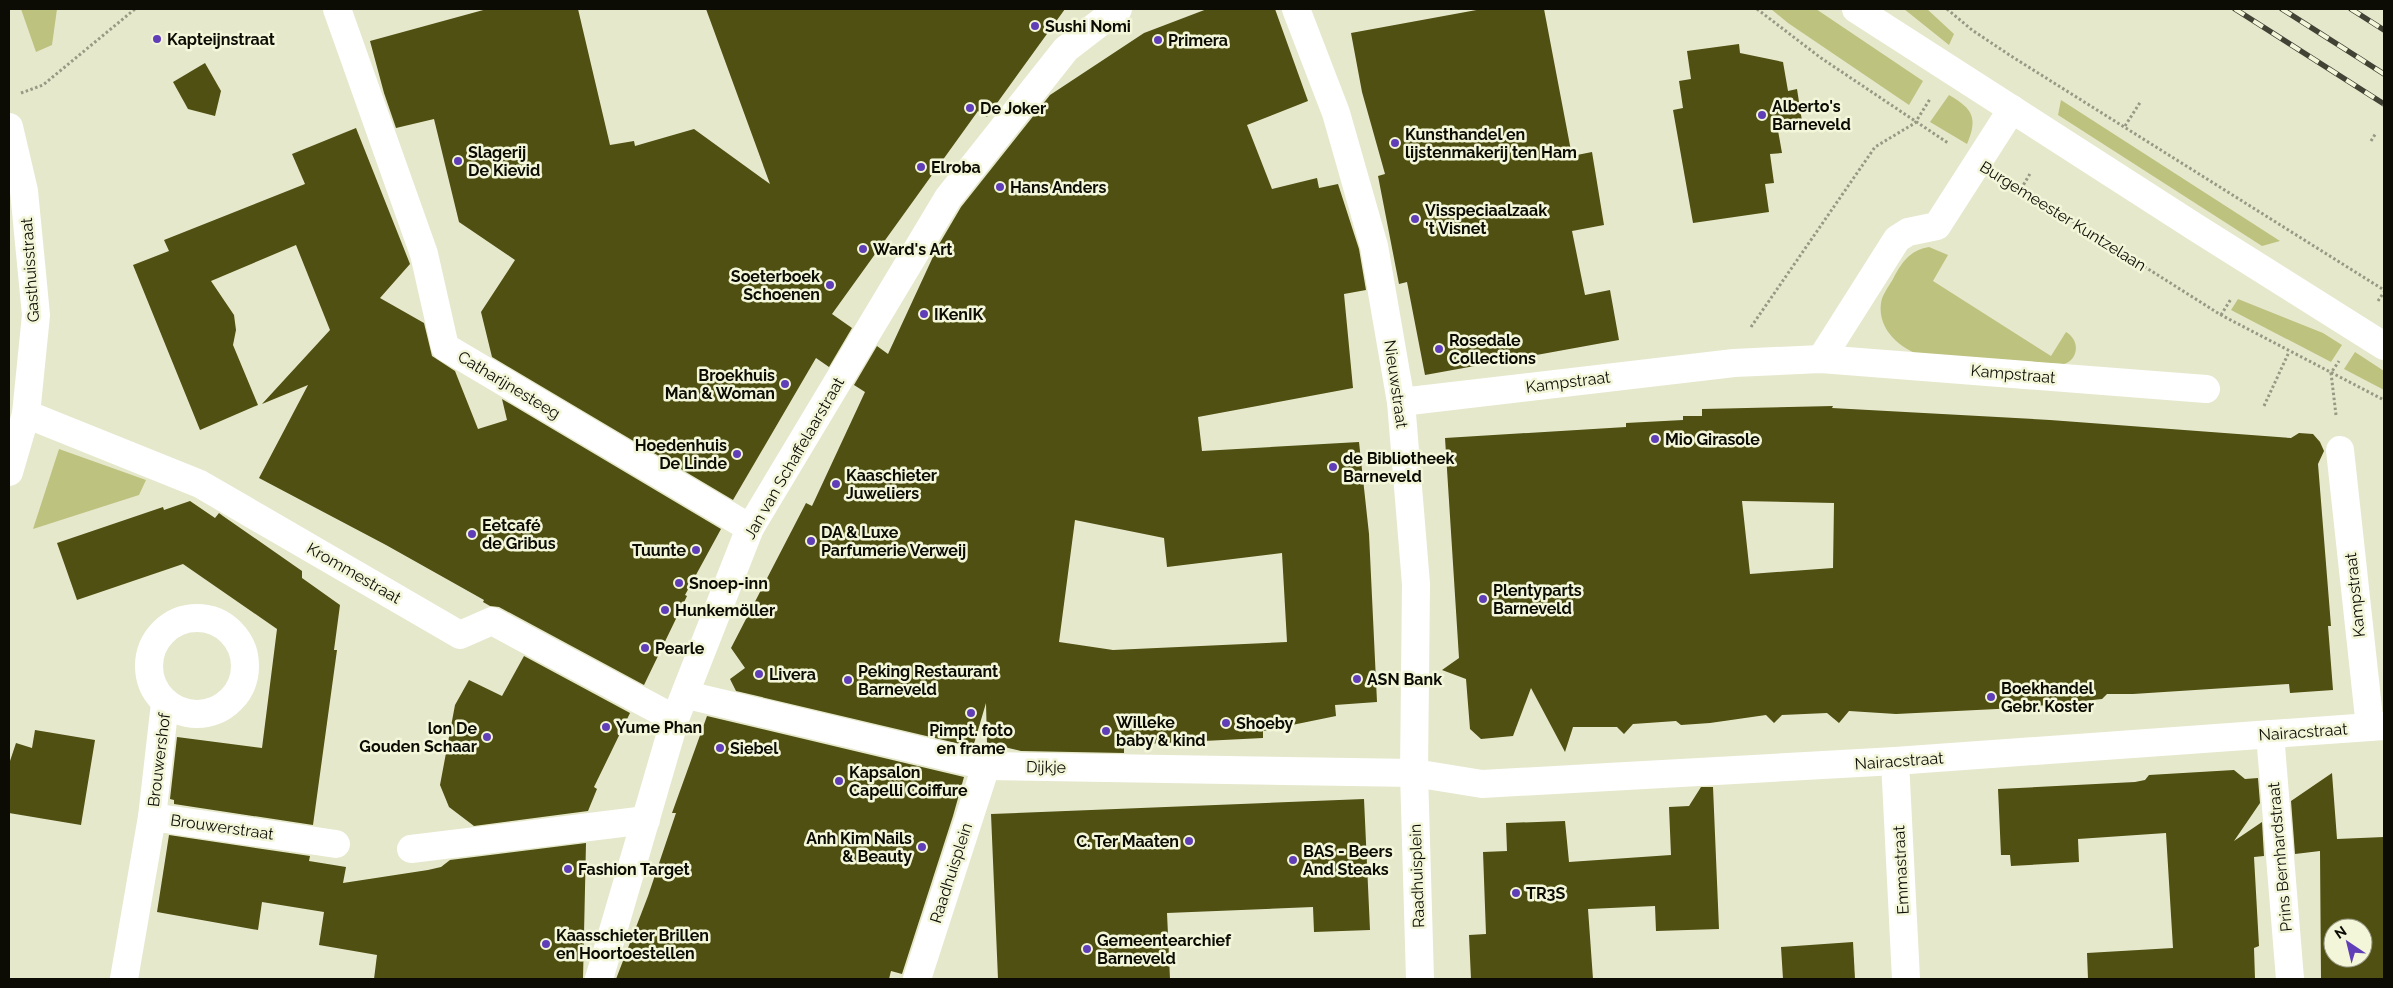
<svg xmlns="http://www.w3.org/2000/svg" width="2393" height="988" viewBox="0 0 2393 988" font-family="Raleway,sans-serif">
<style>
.green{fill:#bec27f}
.building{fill:#4f5011;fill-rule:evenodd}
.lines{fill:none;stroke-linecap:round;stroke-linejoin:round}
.path{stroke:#989984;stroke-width:3;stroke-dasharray:2.5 2.5;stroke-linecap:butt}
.minor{stroke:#fff;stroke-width:28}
.major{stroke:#fff;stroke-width:28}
.rail-casing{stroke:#424235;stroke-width:5.5}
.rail{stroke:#f3f6d9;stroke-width:4;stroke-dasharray:11;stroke-linecap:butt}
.poi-dot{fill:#603eb7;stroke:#f3f6d9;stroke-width:2}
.labels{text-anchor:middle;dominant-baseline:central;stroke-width:5;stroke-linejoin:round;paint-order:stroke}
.poi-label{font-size:16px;font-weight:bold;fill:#0c0c04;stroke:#f3f6d9;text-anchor:start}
.street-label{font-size:16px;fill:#0c0c04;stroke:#f3f6d9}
</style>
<rect width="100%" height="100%" fill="#e6e8cc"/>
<g class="green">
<path d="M 21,9 L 57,9 L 52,45 L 36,52 Z"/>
<path d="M 1771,9 L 1816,9 L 1923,81 L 1909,105 L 1788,23 Z"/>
<path d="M 1904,9 L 1927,9 L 1954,34 L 1949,45 Z"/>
<path d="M 1949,95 C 1973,109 1978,118 1967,144 L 1930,122 Z"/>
<path d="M 2061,100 L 2280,241 L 2262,246 L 2058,115 Z"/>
<path d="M 1929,247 L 1948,255 L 1933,281 L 2051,356 L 2066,332 C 2080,340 2079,359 2064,364 L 1927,357 C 1903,351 1877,331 1881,303 C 1882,295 1889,286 1893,279 C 1901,263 1910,250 1929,247 Z"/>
<path d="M 2238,299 L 2323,333 L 2342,345 L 2331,362 L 2231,310 Z"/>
<path d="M 2355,352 L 2384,371 L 2384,390 L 2344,369 Z"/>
<path d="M 59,449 L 146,480 L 139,495 L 33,529 Z"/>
</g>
<g class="building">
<path d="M 487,9 L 578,9 L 610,145 L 634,141 L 635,146 L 694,129 L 770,184 L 706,9 L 1065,9 L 987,117 L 978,111 L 832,314 L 852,328 L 829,367 L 816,358 L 733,500 L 492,357 L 481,312 L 515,260 L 459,222 L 434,119 L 396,128 L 384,93 L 370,41 Z"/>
<path d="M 1207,9 L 1275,9 L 1308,101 L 1247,125 L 1272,189 L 1317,178 L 1319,188 L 1338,184 L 1359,249 L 1366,290 L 1344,294 L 1353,388 L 1198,417 L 1202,451 L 1359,442 L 1369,534 L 1377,702 L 1335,705 L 1336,716 L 1263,731 L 1263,738 L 1124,745 L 1124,753 L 1021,751 L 987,743 L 986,703 L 973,747 L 736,691 L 730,679 L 745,668 L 731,648 L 806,503 L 812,506 L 865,392 L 854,385 L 877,346 L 888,354 L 938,246 L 961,207 L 1050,95 L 1144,33 ZM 1075,520 L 1164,538 L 1167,567 L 1282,553 L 1287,642 L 1113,650 L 1059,642 Z"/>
<path d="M 1482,9 L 1544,9 L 1572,156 L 1592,152 L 1604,225 L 1572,231 L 1585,295 L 1610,290 L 1619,340 L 1425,375 L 1407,282 L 1399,284 L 1378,176 L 1385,174 L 1362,92 L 1351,33 Z"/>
<path d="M 1739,44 L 1740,53 L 1783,62 L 1788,91 L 1797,89 L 1802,121 L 1777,125 L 1782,153 L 1770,154 L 1774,183 L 1765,184 L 1769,212 L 1693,223 L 1673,110 L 1683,108 L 1679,81 L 1691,79 L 1687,51 Z"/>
<path d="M 205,63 L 221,91 L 215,116 L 188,109 L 173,82 Z"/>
<path d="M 356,128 L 410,264 L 380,298 L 424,323 L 432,356 L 455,371 L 478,429 L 507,420 L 502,399 L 721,529 L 685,595 L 687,596 L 644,685 L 499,607 L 490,606 L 483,602 L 484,600 L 386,545 L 259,478 L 308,385 L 262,404 L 330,330 L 296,245 L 211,281 L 234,315 L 236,330 L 233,345 L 258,405 L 200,430 L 133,265 L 169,251 L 164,240 L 305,184 L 292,154 Z"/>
<path d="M 1833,406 L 1832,408 L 2050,420 L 2291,438 L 2299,433 L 2313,434 L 2320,442 L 2324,451 L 2318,464 L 2331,626 L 2328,626 L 2333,690 L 2290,693 L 2289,684 L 2133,694 L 2107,694 L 2102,699 L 2017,708 L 1896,714 L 1849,711 L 1839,723 L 1827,713 L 1782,715 L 1774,723 L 1766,715 L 1710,723 L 1681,725 L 1676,721 L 1633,724 L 1624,734 L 1617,727 L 1573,727 L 1565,752 L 1531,688 L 1513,736 L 1481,739 L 1470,729 L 1466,679 L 1442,670 L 1459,658 L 1445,438 L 1626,427 L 1626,423 L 1683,420 L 1683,416 L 1702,416 L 1702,409 ZM 1742,501 L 1834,503 L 1833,568 L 1750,574 Z"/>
<path d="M 190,501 L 215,518 L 219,513 L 223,516 L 302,571 L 302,578 L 340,605 L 334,650 L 337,650 L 313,825 L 174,804 L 174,800 L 170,799 L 177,737 L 262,748 L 277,629 L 183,564 L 77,600 L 57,543 L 163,507 L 164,510 Z"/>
<path d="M 524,656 L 630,713 L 594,787 L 597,789 L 588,811 L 474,826 L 449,807 L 440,785 L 455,705 L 469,680 L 502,696 Z"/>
<path d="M 707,716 L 964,777 L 953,816 L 902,974 L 891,971 L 889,979 L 616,979 L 648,896 L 676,813 L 672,813 Z"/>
<path d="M 35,730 L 95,740 L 81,825 L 9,813 L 9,764 L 16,743 L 32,748 Z"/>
<path d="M 2234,770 L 2245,779 L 2258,778 L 2260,803 L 2234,841 L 2262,822 L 2264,856 L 2254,857 L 2259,946 L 2254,948 L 2255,979 L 2088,979 L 2087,953 L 2173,948 L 2166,833 L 2078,839 L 2079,862 L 2011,866 L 2010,855 L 2001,855 L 1998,789 L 2135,782 L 2145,780 L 2149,775 Z"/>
<path d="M 2332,773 L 2337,839 L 2384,837 L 2384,979 L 2321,979 L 2320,851 L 2295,854 L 2291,801 ZM 2333,928 L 2363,928 L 2363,958 L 2333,958 Z"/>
<path d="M 1701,787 L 1713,787 L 1719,929 L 1656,931 L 1655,906 L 1588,909 L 1593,979 L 1471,979 L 1469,935 L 1486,934 L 1483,852 L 1507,851 L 1506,823 L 1565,821 L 1569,862 L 1671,855 L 1669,807 L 1689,806 Z"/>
<path d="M 1364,799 L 1370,930 L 1314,932 L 1313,907 L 1167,913 L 1170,979 L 998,979 L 991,814 Z"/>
<path d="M 169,835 L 310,856 L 309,861 L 346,867 L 343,883 L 428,870 L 441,867 L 450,860 L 586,843 L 583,979 L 374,979 L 377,955 L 319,945 L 324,912 L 262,902 L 258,930 L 157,912 Z"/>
<path d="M 1853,942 L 1855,979 L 1783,979 L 1781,947 Z"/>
</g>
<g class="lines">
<g class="path">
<path d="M 1757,9 L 1821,58 L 1948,143"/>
<path d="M 1947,9 L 1972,30 L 2011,56 L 2384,290"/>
<path d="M 21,93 L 43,85 L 135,9"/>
<path d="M 2125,126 L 2141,101"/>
<path d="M 2371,141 L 2376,133"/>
<path d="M 2009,181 L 2221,315 L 2384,400"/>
<path d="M 2021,189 L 2031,172"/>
<path d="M 2378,301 L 2384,292"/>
<path d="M 2221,315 L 2231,299"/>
<path d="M 1751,327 L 1875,147 L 1915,123 L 1930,99"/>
<path d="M 2264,406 L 2289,352"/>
<path d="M 2336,415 L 2331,373 L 2339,361"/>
</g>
<g class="minor">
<path d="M 337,9 L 424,254 L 445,347 L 750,528"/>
<path d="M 1296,9 L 1336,113 L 1374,246 L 1401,402 L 1416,584 L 1414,773 L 1420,979"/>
<path d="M 9,127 L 24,191 L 36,315 L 26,414 L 9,472"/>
<path d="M 1821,359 L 1897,239 L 1908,232 L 1937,226 L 2012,109"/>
<path d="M 1401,402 L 1734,363 L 1821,359 L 2206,389"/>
<path d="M 26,414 L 200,484 L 460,635 L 492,621 L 675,719"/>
<path d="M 2340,450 L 2370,727"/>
<circle cx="197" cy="666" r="48"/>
<path d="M 687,695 L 986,766 L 1414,773 L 1482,784 L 1895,761 L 2384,726"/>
<path d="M 2270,734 L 2290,979"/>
<path d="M 1895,761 L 1906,979"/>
<path d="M 152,817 L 165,703"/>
<path d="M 411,849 L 646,820"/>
<path d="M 124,979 L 152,817 L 336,844"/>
<path d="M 599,979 L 675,719 L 750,528 L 948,198 L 1066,49 L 1118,9"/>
<path d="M 917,979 L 986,766"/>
</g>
<path class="major" d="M 1856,9 L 2195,227 L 2384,346"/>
<defs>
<g id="rail">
<path d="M 2235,9 L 2384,104"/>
<path d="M 2282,9 L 2384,74"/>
<path d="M 2351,9 L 2384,30"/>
</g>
</defs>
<use href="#rail" class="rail-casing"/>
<use href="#rail" class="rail"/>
</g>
<g class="poi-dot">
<circle cx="1035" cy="26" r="5"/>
<circle cx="157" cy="39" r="5"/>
<circle cx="1158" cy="40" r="5"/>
<circle cx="970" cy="108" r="5"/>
<circle cx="1762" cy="115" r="5"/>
<circle cx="1395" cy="143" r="5"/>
<circle cx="458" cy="161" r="5"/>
<circle cx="921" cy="167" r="5"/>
<circle cx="1000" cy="187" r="5"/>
<circle cx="1415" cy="219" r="5"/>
<circle cx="863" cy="249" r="5"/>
<circle cx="830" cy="285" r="5"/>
<circle cx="924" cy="314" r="5"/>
<circle cx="1439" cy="349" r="5"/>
<circle cx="785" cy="384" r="5"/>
<circle cx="1655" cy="439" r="5"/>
<circle cx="737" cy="454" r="5"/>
<circle cx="1333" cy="467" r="5"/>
<circle cx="836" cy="484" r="5"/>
<circle cx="472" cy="534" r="5"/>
<circle cx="811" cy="541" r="5"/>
<circle cx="696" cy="550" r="5"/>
<circle cx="679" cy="583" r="5"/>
<circle cx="1483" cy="599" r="5"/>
<circle cx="665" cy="610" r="5"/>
<circle cx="645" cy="648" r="5"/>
<circle cx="759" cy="674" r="5"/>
<circle cx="1357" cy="679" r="5"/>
<circle cx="848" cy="680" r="5"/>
<circle cx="1991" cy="697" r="5"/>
<circle cx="971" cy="713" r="5"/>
<circle cx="1226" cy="723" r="5"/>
<circle cx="606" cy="727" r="5"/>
<circle cx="1106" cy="731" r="5"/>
<circle cx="487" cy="737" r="5"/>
<circle cx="720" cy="748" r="5"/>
<circle cx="839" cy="781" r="5"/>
<circle cx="1189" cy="841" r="5"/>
<circle cx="922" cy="847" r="5"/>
<circle cx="1293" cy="860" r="5"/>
<circle cx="568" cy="869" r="5"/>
<circle cx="1516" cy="893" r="5"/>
<circle cx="546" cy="944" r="5"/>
<circle cx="1087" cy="949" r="5"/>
</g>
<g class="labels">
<g class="poi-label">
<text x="1045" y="26">Sushi Nomi</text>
<text x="167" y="39">Kapteijnstraat</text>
<text x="1168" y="40">Primera</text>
<text x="1772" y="106">Alberto's<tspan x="1772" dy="18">Barneveld</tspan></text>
<text x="980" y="108">De Joker</text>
<text x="1405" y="134">Kunsthandel en<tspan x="1405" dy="18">lijstenmakerij ten Ham</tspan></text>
<text x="468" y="152">Slagerij<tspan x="468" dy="18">De Kievid</tspan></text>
<text x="931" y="167">Elroba</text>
<text x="1010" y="187">Hans Anders</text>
<text x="1425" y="210">Visspeciaalzaak<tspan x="1425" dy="18">'t Visnet</tspan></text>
<text x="873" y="249">Ward's Art</text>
<text x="820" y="276" text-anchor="end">Soeterboek<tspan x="820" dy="18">Schoenen</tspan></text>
<text x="934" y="314">IKenIK</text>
<text x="1449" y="340">Rosedale<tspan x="1449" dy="18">Collections</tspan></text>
<text x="775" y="375" text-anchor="end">Broekhuis<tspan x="775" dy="18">Man &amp; Woman</tspan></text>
<text x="1665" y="439">Mio Girasole</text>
<text x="727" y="445" text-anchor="end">Hoedenhuis<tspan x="727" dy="18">De Linde</tspan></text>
<text x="1343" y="458">de Bibliotheek<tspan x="1343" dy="18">Barneveld</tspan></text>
<text x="846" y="475">Kaaschieter<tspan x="846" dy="18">Juweliers</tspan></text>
<text x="482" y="525">Eetcafé<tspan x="482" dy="18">de Gribus</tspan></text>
<text x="821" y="532">DA &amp; Luxe<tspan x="821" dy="18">Parfumerie Verweij</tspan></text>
<text x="686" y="550" text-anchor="end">Tuunte</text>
<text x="689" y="583">Snoep-inn</text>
<text x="1493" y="590">Plentyparts<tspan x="1493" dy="18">Barneveld</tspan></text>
<text x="675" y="610">Hunkemöller</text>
<text x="655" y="648">Pearle</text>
<text x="858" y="671">Peking Restaurant<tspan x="858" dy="18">Barneveld</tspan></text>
<text x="769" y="674">Livera</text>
<text x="1367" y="679">ASN Bank</text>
<text x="2001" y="688">Boekhandel<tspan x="2001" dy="18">Gebr. Koster</tspan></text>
<text x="1116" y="722">Willeke<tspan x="1116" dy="18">baby &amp; kind</tspan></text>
<text x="1236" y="723">Shoeby</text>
<text x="616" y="727">Yume Phan</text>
<text x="477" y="728" text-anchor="end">lon De<tspan x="477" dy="18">Gouden Schaar</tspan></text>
<text x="971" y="730" text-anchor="middle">Pimpt. foto<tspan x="971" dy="18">en frame</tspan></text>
<text x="730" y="748">Siebel</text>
<text x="849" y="772">Kapsalon<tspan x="849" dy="18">Capelli Coiffure</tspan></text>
<text x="912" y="838" text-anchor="end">Anh Kim Nails<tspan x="912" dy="18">&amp; Beauty</tspan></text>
<text x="1179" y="841" text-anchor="end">C. Ter Maaten</text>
<text x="1303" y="851">BAS - Beers<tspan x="1303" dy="18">And Steaks</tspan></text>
<text x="578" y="869">Fashion Target</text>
<text x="1526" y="893">TR3S</text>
<text x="556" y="935">Kaasschieter Brillen<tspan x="556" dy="18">en Hoortoestellen</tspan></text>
<text x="1097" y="940">Gemeentearchief<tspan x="1097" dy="18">Barneveld</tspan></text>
</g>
<g class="street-label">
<text transform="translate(2063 216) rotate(32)">Burgemeester Kuntzelaan</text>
<text transform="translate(30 270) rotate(-94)">Gasthuisstraat</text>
<text transform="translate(2013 374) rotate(5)">Kampstraat</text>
<text transform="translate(1568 382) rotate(-7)">Kampstraat</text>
<text transform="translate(1396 384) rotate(82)">Nieuwstraat</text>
<text transform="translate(509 385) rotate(31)">Catharijnesteeg</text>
<text transform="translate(794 458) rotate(-60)">Jan van Schaffelaarstraat</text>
<text transform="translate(354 573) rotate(30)">Krommestraat</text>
<text transform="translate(2355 595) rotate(-96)">Kampstraat</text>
<text transform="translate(2303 732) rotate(-4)">Nairacstraat</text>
<text transform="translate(159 760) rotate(-83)">Brouwershof</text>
<text transform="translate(1899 761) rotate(-4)">Nairacstraat</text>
<text transform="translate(1046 767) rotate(1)">Dijkje</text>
<text transform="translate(222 827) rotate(8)">Brouwerstraat</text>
<text transform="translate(2280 857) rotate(-95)">Prins Bernhardstraat</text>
<text transform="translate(1901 870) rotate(-93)">Emmastraat</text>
<text transform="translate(951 873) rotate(-72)">Raadhuisplein</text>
<text transform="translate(1417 876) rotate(-92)">Raadhuisplein</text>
</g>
</g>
<rect width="2393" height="988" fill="none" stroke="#0c0c04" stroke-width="20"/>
<g transform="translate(2348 943) rotate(325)"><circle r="24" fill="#f3f6d9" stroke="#979884"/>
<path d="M0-4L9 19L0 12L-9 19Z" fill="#603eb7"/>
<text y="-8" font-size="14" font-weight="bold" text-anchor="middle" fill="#0c0c04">N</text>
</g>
</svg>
